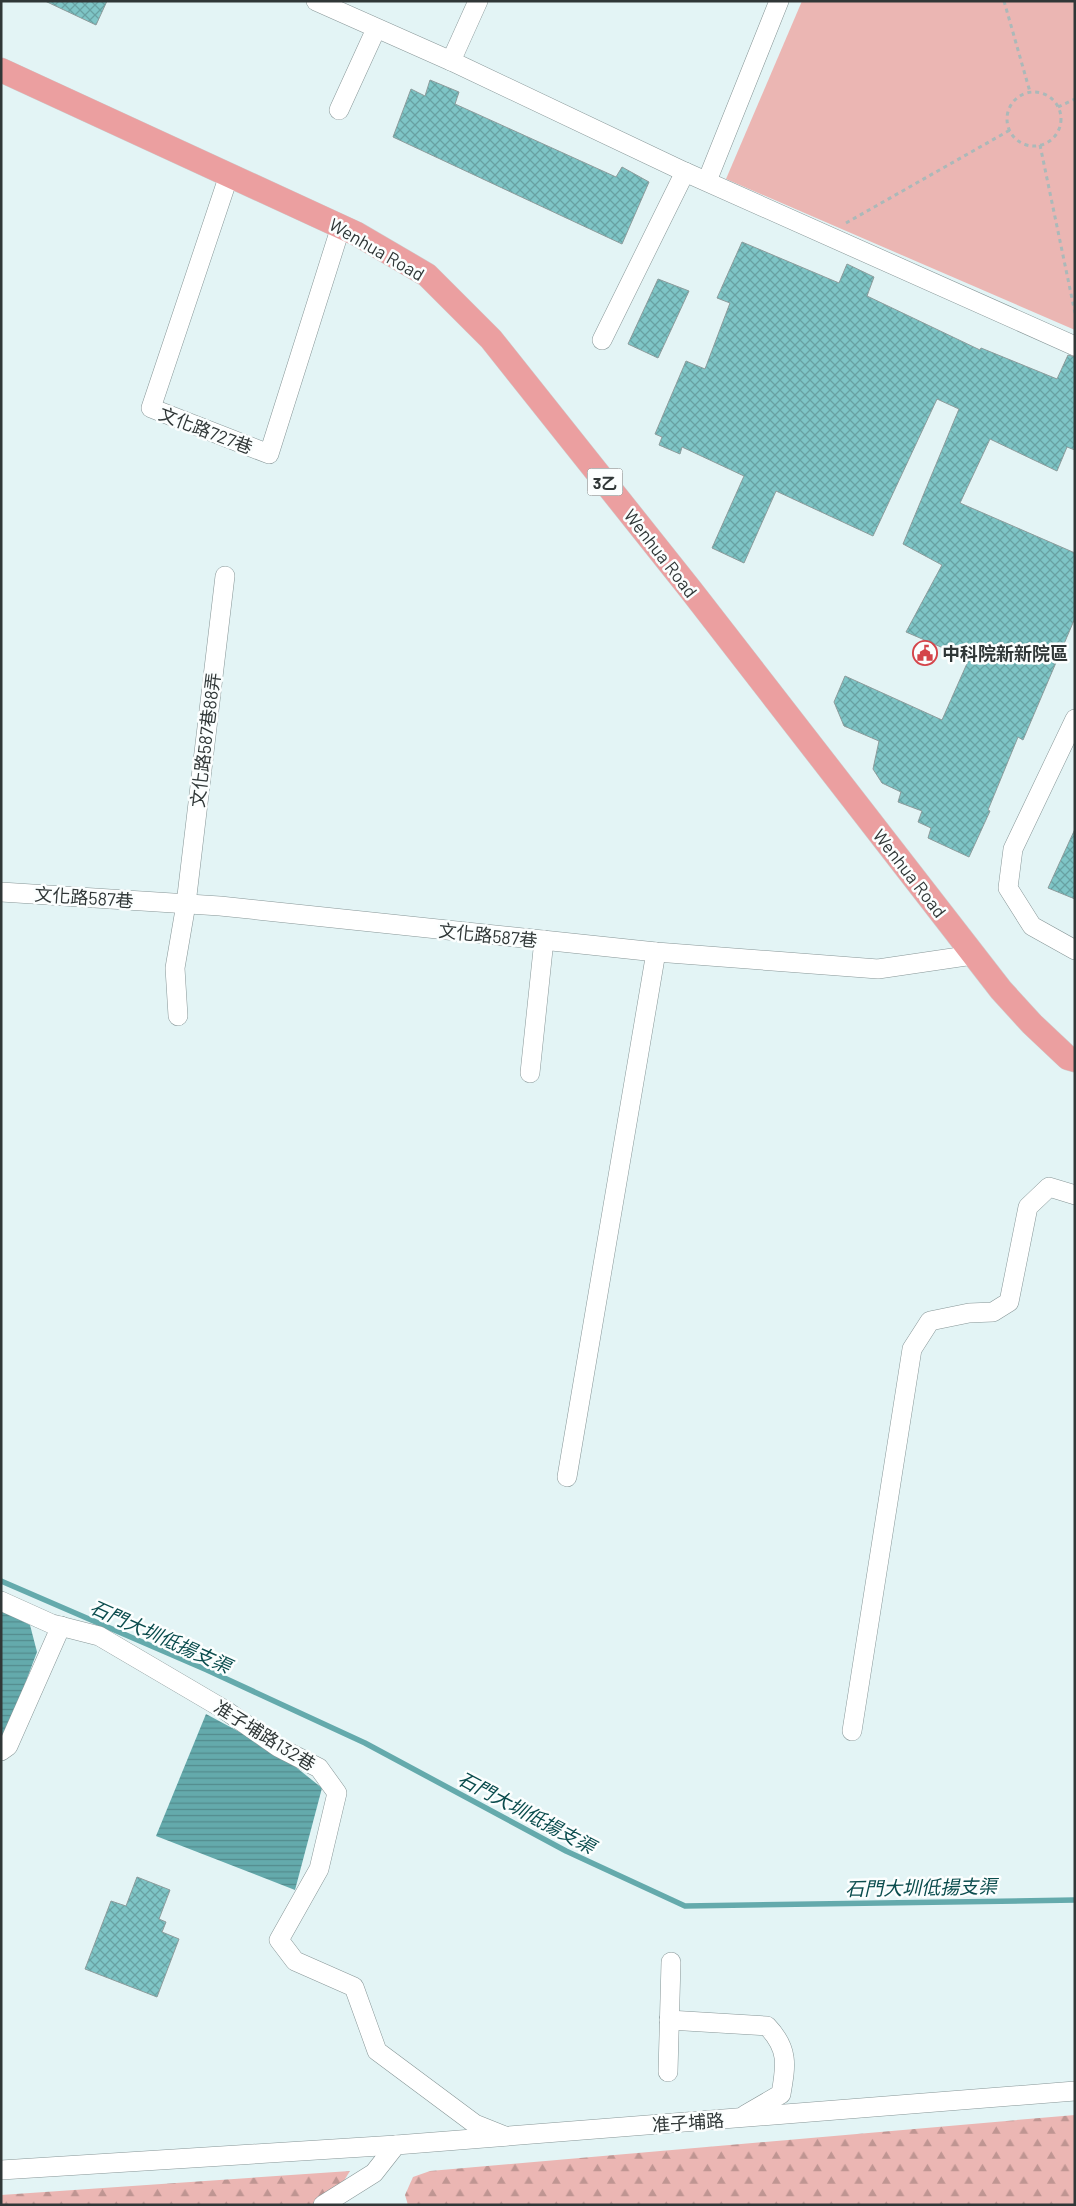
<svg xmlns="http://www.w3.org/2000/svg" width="1076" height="2206" viewBox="0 0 1076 2206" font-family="Barlow,'Noto Sans TC',sans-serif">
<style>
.grass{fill:#ebb6b3}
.forest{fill:url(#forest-firs)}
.water{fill:url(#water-rules)}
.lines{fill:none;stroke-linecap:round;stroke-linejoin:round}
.stream{stroke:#64aaac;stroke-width:5.5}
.building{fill:url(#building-cross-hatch);stroke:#8c9c9c}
.minor-casing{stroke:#879697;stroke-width:20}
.major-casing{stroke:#cdcfcf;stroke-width:25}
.path{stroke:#abb9b9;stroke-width:3;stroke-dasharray:4 4;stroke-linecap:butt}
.minor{stroke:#fff;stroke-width:19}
.major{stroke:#eb9fa0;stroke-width:24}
.labels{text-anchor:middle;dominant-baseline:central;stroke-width:5;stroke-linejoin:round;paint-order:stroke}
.shield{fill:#fbfefe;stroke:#6d7373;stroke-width:1}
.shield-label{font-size:16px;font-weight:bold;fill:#303737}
.street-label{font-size:18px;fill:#303737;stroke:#fbfefe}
.poi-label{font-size:18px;font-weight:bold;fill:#303737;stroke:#fbfefe;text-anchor:start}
.water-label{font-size:19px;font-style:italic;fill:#0a4c4d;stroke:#fbfefe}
</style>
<defs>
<pattern id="forest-firs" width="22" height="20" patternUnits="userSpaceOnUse" patternTransform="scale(1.25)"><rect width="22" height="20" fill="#ebb6b3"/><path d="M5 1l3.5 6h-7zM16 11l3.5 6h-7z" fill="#bf9592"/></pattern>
<pattern id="water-rules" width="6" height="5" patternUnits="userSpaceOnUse" patternTransform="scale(1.25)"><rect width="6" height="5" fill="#64aaac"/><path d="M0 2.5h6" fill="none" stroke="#538b8d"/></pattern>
<pattern id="building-cross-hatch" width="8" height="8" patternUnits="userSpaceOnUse" patternTransform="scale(1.25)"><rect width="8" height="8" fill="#7ec5c6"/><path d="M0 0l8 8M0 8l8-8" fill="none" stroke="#68a1a2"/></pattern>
</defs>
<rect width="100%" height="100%" fill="#e3f4f5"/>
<path class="grass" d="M 802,1 L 1075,1 L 1075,330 L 726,179 Z"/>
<g class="forest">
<path d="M 1075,2115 L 1075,2205 L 408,2205 L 405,2195 L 413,2177 L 430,2171 Z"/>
<path d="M 350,2171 L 329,2205 L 1,2205 L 1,2195 Z"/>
</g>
<g class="water">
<path d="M 1,1610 L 30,1625 L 37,1652 L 4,1740 L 1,1741 Z"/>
<path d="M 206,1714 L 277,1752 L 322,1788 L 295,1890 L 156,1836 Z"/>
</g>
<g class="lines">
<path class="stream" d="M 1,1581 L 207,1670 L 365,1743 L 566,1851 L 685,1906 L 1075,1900"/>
</g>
<g class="building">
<path d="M 45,1 L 107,1 L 96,25 Z"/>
<path d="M 430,80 L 459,92 L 455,104 L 616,177 L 622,167 L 649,182 L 622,244 L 393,137 L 411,89 L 425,96 Z"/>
<path d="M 742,242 L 839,283 L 847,264 L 874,277 L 867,296 L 980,350 L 981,348 L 1057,379 L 1068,355 L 1075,357 L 1075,450 L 1067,447 L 1057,471 L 990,439 L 960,503 L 1075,553 L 1075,618 L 1023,740 L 1018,737 L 988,810 L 990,811 L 969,857 L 928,838 L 931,828 L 918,822 L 922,811 L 898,802 L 901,792 L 882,783 L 873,769 L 879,741 L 844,726 L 834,702 L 845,676 L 942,720 L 969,659 L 906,632 L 942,565 L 903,544 L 959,409 L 937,399 L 873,536 L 776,491 L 744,563 L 712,548 L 744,476 L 682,447 L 680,454 L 659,445 L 662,437 L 655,434 L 686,361 L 705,369 L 730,303 L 717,298 Z"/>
<path d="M 658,279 L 689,291 L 658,358 L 628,344 Z"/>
<path d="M 1075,829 L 1075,899 L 1048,888 Z"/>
<path d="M 137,1877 L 170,1890 L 159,1919 L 166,1922 L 162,1932 L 179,1939 L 157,1997 L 85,1969 L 111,1901 L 126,1906 Z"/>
</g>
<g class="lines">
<defs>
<g id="minor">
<path d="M 316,1 L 451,61 L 685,172 L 1075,346"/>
<path d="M 451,61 L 478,1"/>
<path d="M 339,110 L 376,29"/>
<path d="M 229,175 L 151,408 L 269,454 L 341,226"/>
<path d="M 707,181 L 779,1"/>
<path d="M 602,340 L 685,172"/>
<path d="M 1075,719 L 1013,849 L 1008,888 L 1032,926 L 1075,950"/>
<path d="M 1,892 L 220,906 L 656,952 L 878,969 L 973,955"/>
<path d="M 178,1016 L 175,968 L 186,904 L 225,576"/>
<path d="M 530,1073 L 544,940"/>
<path d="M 567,1477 L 656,952"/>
<path d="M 1,1601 L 52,1624 L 99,1636 L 225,1710 L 278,1747 L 319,1768 L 337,1793 L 319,1869 L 279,1940 L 295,1961 L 354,1987 L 377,2051 L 475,2124 L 505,2136"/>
<path d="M 852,1731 L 912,1349 L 930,1321 L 969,1313 L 993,1312 L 1009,1302 L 1028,1207 L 1049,1187 L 1075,1195"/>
<path d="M 1,1751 L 8,1746 L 61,1626"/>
<path d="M 669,2020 L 767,2026 C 789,2049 786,2065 781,2094 L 745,2115"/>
<path d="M 668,2072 L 671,1962"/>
<path d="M 1,2170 L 396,2145"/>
<path d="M 323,2205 L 374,2173 L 396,2145 L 1075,2091"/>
</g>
<path id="major" d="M 1,70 L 357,234 L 427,275 L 491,339 L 690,589 L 1001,990 L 1032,1024 L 1068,1058 L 1075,1060"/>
</defs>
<use href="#minor" class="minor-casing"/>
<use href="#major" class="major-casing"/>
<g class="path">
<path d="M 1004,1 L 1030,92"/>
<circle cx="1034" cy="119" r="27"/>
<path d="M 1058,107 L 1075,99"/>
<path d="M 1040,145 L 1075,313"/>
<path d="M 846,223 L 1010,130"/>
</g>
<use href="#minor" class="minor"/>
<use href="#major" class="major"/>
</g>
<defs>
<symbol id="civic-ring" viewBox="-11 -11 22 22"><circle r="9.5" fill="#fbfefe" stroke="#d4444a" stroke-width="1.5"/><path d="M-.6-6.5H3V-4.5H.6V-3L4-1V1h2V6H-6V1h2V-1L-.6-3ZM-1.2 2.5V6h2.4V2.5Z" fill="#d4444a"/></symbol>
</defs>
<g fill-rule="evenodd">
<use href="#civic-ring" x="911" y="639" width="28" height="28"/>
</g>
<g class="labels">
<rect class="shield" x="587.5" y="468.5" width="35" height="27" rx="4"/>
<g class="shield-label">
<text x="605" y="482">3乙</text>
</g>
<g class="street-label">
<text transform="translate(377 249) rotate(30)">Wenhua Road</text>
<text transform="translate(206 430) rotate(21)">文化路727巷</text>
<text transform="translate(661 553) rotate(52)">Wenhua Road</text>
<text transform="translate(205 740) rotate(-83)">文化路587巷88弄</text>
<text transform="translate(910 873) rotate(52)">Wenhua Road</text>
<text transform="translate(84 897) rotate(4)">文化路587巷</text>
<text transform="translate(488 935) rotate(6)">文化路587巷</text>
<text transform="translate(265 1735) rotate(32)">准子埔路132巷</text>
<text transform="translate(688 2122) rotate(-4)">准子埔路</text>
</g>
<g class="poi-label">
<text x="942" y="653">中科院新新院區</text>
</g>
<g class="water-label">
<text transform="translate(161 1636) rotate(24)">石門大圳低揚支渠</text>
<text transform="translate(527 1812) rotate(28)">石門大圳低揚支渠</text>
<text transform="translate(921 1887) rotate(-1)">石門大圳低揚支渠</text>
</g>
</g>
<rect width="1076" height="2206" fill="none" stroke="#303737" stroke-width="5"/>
</svg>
